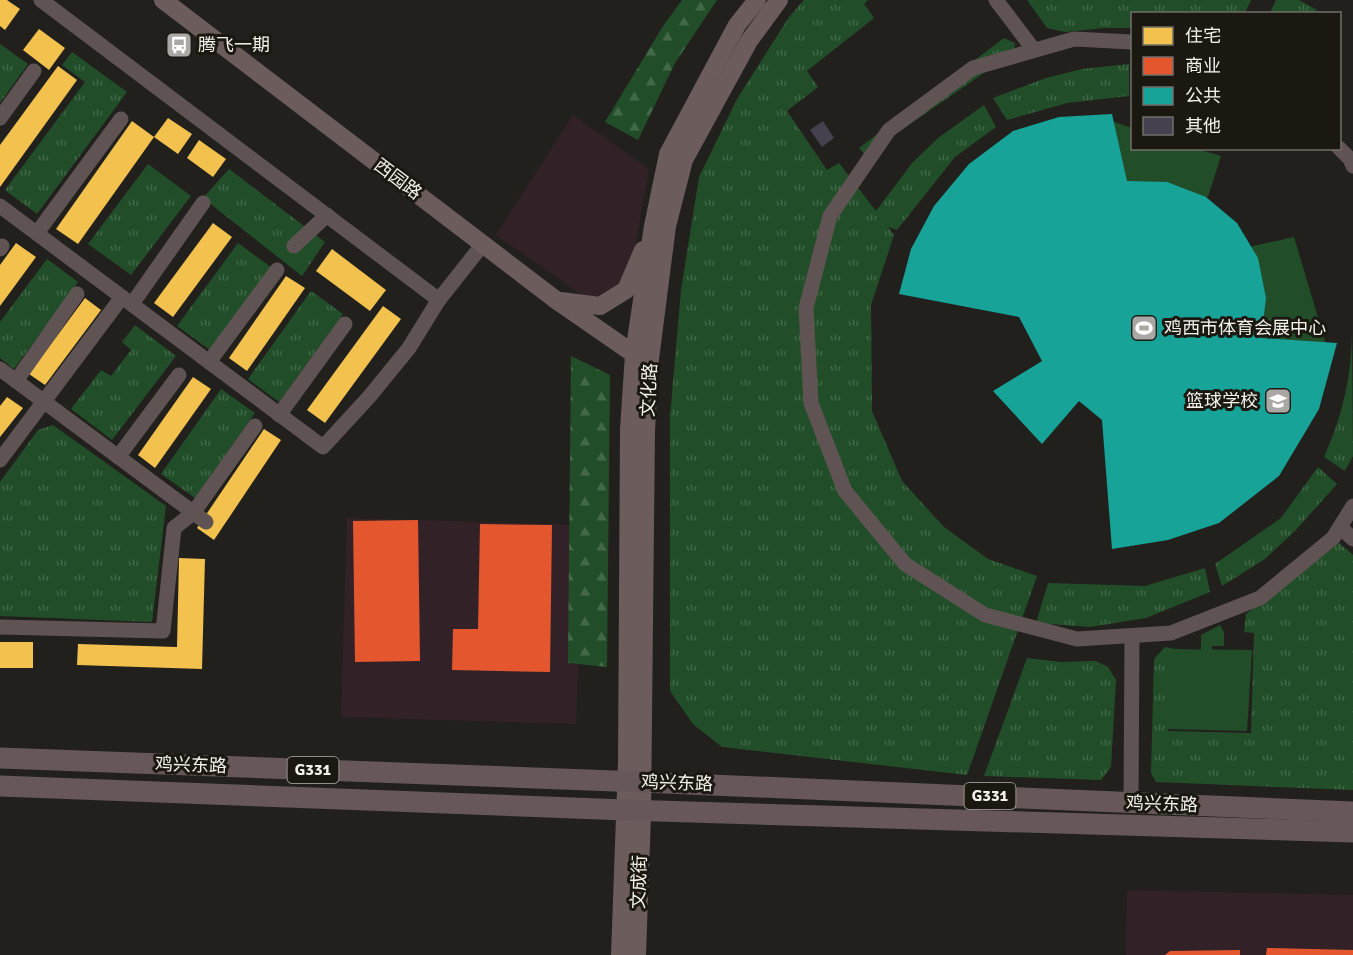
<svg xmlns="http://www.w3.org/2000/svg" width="1353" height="955" viewBox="0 0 1353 955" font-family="Signika,'Noto Sans SC',sans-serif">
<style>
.commercial{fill:#322227}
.grass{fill:url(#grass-tufts)}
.forest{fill:url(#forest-firs)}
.pitch{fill:#214e29}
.homes{fill:#f2c14e}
.shops{fill:#e4572e}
.public{fill:#17a398}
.building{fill:#45414f}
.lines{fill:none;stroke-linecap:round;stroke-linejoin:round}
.minor{stroke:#5f5353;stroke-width:15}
.major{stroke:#6c5c5c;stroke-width:18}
.highway{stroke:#675758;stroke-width:21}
.labels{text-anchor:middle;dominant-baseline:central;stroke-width:6;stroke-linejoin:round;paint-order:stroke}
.shield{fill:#1a1811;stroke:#b2b1ab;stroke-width:1.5}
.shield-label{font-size:16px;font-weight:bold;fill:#f3f2ed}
.poi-label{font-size:18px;fill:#f3f2ed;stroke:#1a1811;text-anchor:start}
.street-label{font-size:18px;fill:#f3f2ed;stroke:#1a1811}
</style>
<defs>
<pattern id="grass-tufts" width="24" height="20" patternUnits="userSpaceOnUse" patternTransform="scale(1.5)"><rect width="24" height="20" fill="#214e29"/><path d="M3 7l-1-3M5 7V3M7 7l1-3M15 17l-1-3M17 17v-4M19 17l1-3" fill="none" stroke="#426848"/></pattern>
<pattern id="forest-firs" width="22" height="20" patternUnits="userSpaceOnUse" patternTransform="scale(1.5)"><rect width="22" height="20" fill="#214e29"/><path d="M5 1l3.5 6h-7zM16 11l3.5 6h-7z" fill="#426848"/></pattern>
</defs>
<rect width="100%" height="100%" fill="#21201c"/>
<g class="commercial">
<path d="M 573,115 L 649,169 L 633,260 L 623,284 L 589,300 L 496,235 Z"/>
<path d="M 347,518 L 583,525 L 576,724 L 341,717 Z"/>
<path d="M 1127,890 L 1353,895 L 1353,955 L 1126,955 Z"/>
</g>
<g class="grass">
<path d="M 804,0 L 868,0 L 864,4 L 874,18 L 807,71 L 818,87 L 787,111 L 827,170 L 839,163 L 876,211 L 912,163 L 938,138 L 984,105 L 996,127 L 955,157 L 897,230 L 888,227 L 894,235 L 871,305 L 872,411 L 902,481 L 944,527 L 988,559 L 1037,576 L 967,775 L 722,747 L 693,724 L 670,691 L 670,417 L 681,290 L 699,177 L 737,99 L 789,17 Z"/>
<path d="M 1027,0 L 1251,0 L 1245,13 L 1132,14 L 1132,28 L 1104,28 L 1065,32 L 1047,28 Z"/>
<path d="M 1276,0 L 1299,0 L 1317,10 L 1313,13 L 1270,13 Z"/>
<path d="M 1004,38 L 1015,43 L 1014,52 L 893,136 L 870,161 L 859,148 Z"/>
<path d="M 0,44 L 28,64 L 0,103 Z"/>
<path d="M 72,52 L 127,92 L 37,214 L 5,190 L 85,82 L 62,65 Z"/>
<path d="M 1129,64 L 1129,96 L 1067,103 L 1007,120 L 993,98 L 1046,78 L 1082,69 Z"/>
<path d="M 148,164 L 191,196 L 131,275 L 88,244 Z"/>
<path d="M 229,169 L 325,242 L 302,276 L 203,198 Z"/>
<path d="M 238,243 L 271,267 L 210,350 L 177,326 Z"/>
<path d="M 47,259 L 78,282 L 14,369 L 0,358 L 0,322 Z"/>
<path d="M 311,291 L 343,314 L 279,402 L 248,379 Z"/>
<path d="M 135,325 L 176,356 L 112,440 L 71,409 L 101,370 L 111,376 L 131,350 L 122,342 Z"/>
<path d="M 1352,332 L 1353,456 L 1345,471 L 1324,457 C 1343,414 1351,379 1352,332 Z"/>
<path d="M 221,389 L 255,413 L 195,498 L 161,474 Z"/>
<path d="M 53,425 L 166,506 L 152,622 L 0,616 L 0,482 L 38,430 Z"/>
<path d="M 1318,467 L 1337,484 L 1295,531 L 1265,559 L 1222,586 L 1215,564 L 1281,518 Z"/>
<path d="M 1339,543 L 1353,555 L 1353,790 L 1156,782 L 1151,773 L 1154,659 L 1165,647 L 1180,650 L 1170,664 L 1168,731 L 1251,733 L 1254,633 L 1244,632 L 1246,614 Z"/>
<path d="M 1205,568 L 1210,592 L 1146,618 L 1090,627 L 1036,623 L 1048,583 L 1145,586 Z"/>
<path d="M 1220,625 L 1224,633 L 1224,646 L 1212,646 L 1212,662 L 1201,662 L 1201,635 Z"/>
<path d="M 1027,658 L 1061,662 L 1096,661 L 1108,667 L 1116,680 L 1111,767 L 1101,780 L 984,776 Z"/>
</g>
<g class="forest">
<path d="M 682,0 L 717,0 L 675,63 L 638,140 L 605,122 L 663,26 Z"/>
<path d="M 571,356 L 610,375 L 607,667 L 568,663 Z"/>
</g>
<g class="pitch">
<path d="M 1109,120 L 1132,128 L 1132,148 L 1197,149 L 1221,156 L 1209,194 L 1189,224 L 1113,197 Z"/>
<path d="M 1294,237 L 1328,351 L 1250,341 L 1227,264 L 1253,246 Z"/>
<path d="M 1166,649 L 1252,650 L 1247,731 L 1165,729 Z"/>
</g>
<g class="homes">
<path d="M 0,0 L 7,0 L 20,9 L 5,30 L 0,26 Z"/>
<path d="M 39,29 L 65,48 L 49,70 L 23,50 Z"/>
<path d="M 58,66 L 77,80 L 0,187 L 0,145 Z"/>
<path d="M 168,118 L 192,134 L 178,154 L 154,137 Z"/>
<path d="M 132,121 L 154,137 L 78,244 L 56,229 Z"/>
<path d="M 199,140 L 226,159 L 213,177 L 187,158 Z"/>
<path d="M 213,223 L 232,237 L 173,317 L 154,303 Z"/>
<path d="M 16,243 L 36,257 L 0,306 L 0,265 Z"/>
<path d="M 332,249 L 386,290 L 370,311 L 316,271 Z"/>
<path d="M 286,276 L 305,288 L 247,371 L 229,358 Z"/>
<path d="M 85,298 L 101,310 L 45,385 L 29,374 Z"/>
<path d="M 383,306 L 401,319 L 325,423 L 307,410 Z"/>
<path d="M 193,377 L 211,389 L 155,468 L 138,455 Z"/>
<path d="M 7,397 L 23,408 L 0,437 L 0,406 Z"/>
<path d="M 264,429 L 281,440 L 214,540 L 197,528 Z"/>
<path d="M 179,558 L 205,559 L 202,669 L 77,665 L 78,644 L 177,647 Z"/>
<rect x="0" y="642" width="33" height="26"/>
</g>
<g class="shops">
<path d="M 418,520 L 420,661 L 355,662 L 353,521 Z"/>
<path d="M 480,524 L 552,525 L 550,672 L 452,670 L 453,629 L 478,629 Z"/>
<path d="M 1267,948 L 1353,950 L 1353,955 L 1266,955 Z"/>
<path d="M 1240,950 L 1240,955 L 1165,955 L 1170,951 Z"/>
</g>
<path class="public" d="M 1112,114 L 1127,181 L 1167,182 L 1206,197 L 1237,223 L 1258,258 L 1266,298 L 1261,338 L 1337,343 L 1319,409 L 1279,476 L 1219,523 L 1168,540 L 1112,549 L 1102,420 L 1079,401 L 1042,444 L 993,391 L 1042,361 L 1019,317 L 899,294 L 911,249 L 934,206 L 969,164 L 1013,131 L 1059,117 Z"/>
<path class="building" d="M 823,121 L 834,138 L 822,147 L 810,130 Z"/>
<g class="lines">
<g class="minor">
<path d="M 41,0 L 439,300"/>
<path d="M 996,0 L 1034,50"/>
<path d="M 1132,42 L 1074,39 L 973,68 L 889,130 L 830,216 L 806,308 L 811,403 L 845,491 L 905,564 L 985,615 L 1077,639 L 1171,633 L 1260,598 L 1333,538 L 1353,506"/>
<path d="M 0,118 L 34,71"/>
<path d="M 1339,148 L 1350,159 L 1353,166"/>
<path d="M 0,206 L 323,447 L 369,397 L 409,348 L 438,301 L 483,244"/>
<path d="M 37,233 L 121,119"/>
<path d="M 294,246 L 327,215"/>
<path d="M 0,249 L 2,246"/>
<path d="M 132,304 L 203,203"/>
<path d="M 209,362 L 277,270"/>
<path d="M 0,369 L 206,522"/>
<path d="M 16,381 L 77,294"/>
<path d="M 279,415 L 345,324"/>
<path d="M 118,457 L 179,375"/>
<path d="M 0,460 L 122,297"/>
<path d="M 1340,527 L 1353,539"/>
<path d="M 0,627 L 163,631 L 174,528 L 193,513 L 255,426"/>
<path d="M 1131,803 L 1132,636"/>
</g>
<g class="major">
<path d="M 163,0 L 556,300 L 634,354"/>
<path d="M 561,301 L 600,306 L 626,290 L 643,250"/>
<path d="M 620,955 L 627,762 L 629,429 L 634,354 L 653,226 L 668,154 L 737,25 L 757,0"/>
<path d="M 637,955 L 642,815 L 646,431 L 650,359 L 667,226 L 684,160 L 749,41 L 779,0"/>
</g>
<g class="highway">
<path d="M 0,758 L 641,782 L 1353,812"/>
<path d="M 0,786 L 625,810 L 1353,832"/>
</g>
</g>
<defs>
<symbol id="bus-square" viewBox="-11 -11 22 22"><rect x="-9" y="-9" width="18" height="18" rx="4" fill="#aaa8a4" stroke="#1a1811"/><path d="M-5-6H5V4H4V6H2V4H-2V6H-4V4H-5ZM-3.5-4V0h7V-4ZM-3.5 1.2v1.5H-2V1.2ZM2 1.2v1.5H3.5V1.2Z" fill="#fff"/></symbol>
<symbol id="stadium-square" viewBox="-11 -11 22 22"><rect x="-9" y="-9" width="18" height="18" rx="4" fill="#aaa8a4" stroke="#1a1811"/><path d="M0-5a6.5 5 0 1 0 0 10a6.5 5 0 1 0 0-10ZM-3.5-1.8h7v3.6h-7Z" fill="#fff"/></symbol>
<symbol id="school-square" viewBox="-11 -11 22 22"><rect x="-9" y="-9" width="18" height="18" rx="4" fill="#aaa8a4" stroke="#1a1811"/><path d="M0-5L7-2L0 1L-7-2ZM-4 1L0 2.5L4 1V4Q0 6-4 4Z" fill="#fff"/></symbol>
</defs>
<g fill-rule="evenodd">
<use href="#bus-square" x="164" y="30" width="30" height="30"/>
<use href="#stadium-square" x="1129" y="313" width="30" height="30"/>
<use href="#school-square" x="1263" y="386" width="30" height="30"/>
</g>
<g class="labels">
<g class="shield">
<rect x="287.5" y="757" width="51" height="26" rx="4.5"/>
<rect x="964.5" y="783" width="51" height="26" rx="4.5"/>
</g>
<g class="shield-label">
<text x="313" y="770">G331</text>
<text x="990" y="796">G331</text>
</g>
<g class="poi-label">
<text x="198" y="45">腾飞一期</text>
<text x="1164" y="328">鸡西市体育会展中心</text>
<text x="1258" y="401" text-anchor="end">篮球学校</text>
</g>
<g class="street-label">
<text transform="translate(398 179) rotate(37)">西园路</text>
<text transform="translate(649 390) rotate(-87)">文化路</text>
<text transform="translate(191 765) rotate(2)">鸡兴东路</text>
<text transform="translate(677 783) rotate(2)">鸡兴东路</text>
<text transform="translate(1162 804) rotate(2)">鸡兴东路</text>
<text transform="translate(639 882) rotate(-88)">文成街</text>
</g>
</g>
<rect x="1131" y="12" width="210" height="138" fill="#1a1811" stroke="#716f69" stroke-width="1.5"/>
<rect x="1143" y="27" width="30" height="18" fill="#f2c14e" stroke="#716f69" stroke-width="1.5"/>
<text x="1185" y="42" font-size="18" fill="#f3f2ed">住宅</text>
<rect x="1143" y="57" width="30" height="18" fill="#e4572e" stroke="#716f69" stroke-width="1.5"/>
<text x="1185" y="72" font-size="18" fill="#f3f2ed">商业</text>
<rect x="1143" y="87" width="30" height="18" fill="#17a398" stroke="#716f69" stroke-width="1.5"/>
<text x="1185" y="102" font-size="18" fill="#f3f2ed">公共</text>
<rect x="1143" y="117" width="30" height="18" fill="#45414f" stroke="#716f69" stroke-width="1.5"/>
<text x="1185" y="132" font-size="18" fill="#f3f2ed">其他</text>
</svg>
